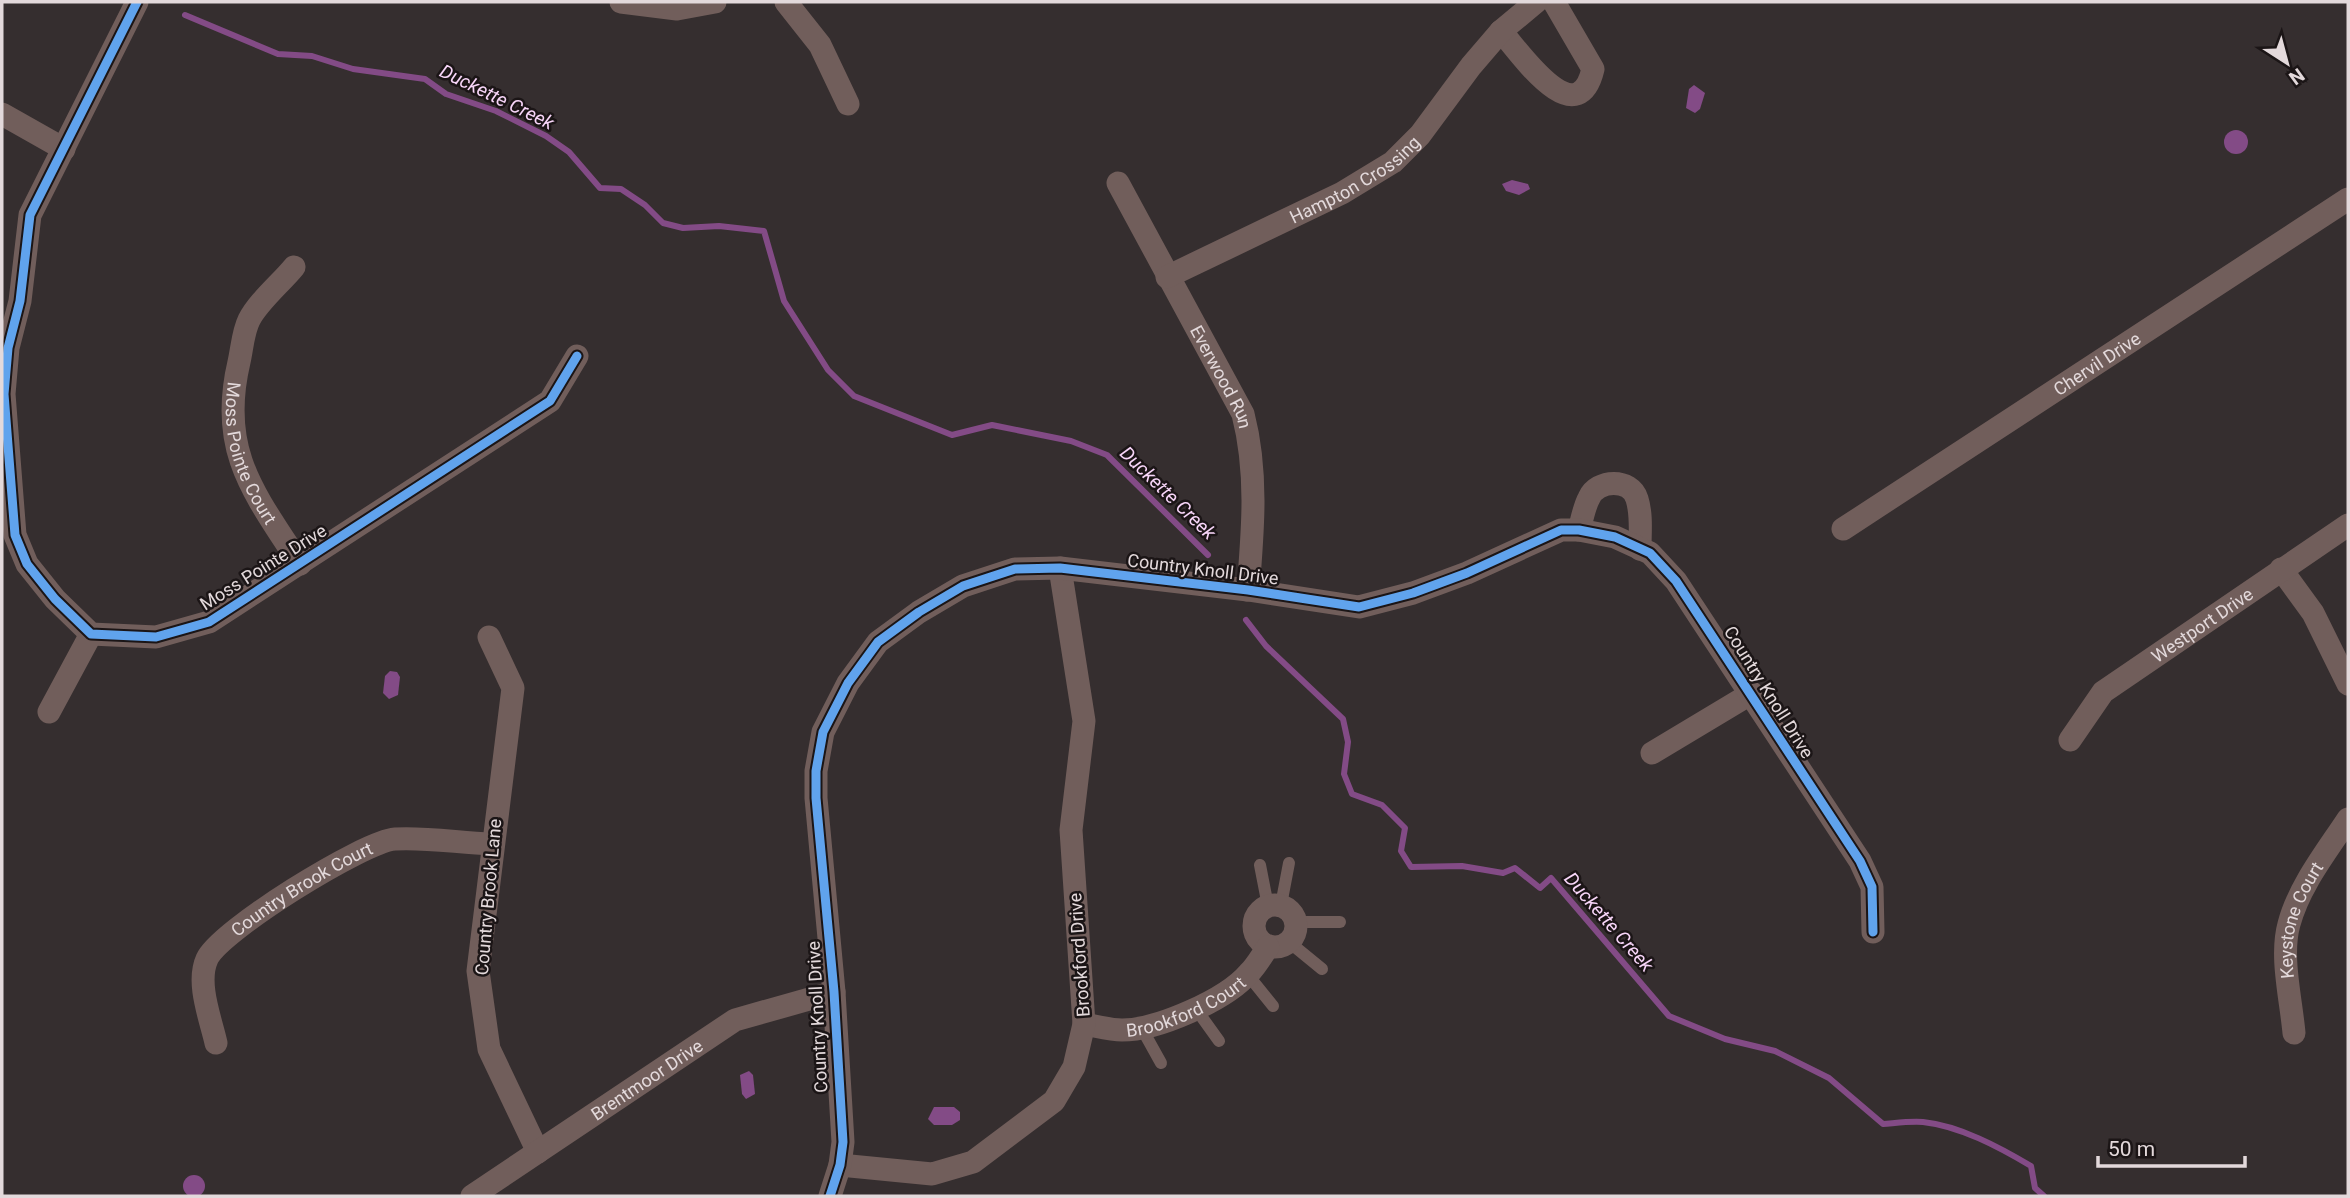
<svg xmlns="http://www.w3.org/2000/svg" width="2350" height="1198" viewBox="0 0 2350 1198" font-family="Roboto,sans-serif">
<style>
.water{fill:#834b86}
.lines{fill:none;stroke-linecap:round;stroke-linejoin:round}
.stream{stroke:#834b86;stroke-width:6}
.lane{stroke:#715e5b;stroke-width:12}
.street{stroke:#715e5b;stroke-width:23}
.cycleway-casing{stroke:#1b1516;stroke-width:13}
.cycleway{stroke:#60a3ed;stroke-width:9}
.labels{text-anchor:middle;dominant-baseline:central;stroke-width:5;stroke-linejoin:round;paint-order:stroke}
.street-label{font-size:18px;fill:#e3d9db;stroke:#1b1516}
.water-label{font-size:19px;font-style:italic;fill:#f8d6f9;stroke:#1b1516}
</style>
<rect width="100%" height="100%" fill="#352e2f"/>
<g class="water">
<path d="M 1694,85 L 1705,93 L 1700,109 L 1695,113 L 1686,108 L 1689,89 Z"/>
<circle cx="2236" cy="142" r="12"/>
<path d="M 1512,180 L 1528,184 L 1530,189 L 1519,195 L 1506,191 L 1502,184 Z"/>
<path d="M 390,671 L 397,672 L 400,677 L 398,695 L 389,699 L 383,693 L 385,676 Z"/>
<path d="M 749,1071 L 753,1075 L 755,1094 L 746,1099 L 742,1094 L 740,1075 Z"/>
<path d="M 934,1107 L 954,1107 L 960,1112 L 960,1120 L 952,1125 L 934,1125 L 928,1119 Z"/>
<circle cx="194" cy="1186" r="11"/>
</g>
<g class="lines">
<g class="stream">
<path d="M 185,15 L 278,54 L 312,56 L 353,69 L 425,79 L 446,94 L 496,111 L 546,136 L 569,152 L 600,188 L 621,189 L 645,205 L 663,223 L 683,228 L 719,226 L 764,231 L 784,301 L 828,370 L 854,396 L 952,435 L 992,425 L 1071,441 L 1107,455 L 1208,555"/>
<path d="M 1246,620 L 1266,646 L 1343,719 L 1348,742 L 1344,774 L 1352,794 L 1382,805 L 1405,828 L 1401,851 L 1411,867 L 1462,866 L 1503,873 L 1515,868 L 1540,888 L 1551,878 L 1669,1016 L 1725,1039 L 1775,1051 L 1829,1078 L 1883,1124 C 1896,1123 1910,1121 1923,1122 C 1960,1126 1999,1147 2031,1166 L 2035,1188 L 2044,1196"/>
</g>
<g class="lane">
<path d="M 1260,865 L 1268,906"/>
<path d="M 1281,905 L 1289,863"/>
<path d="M 1296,922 L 1340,922"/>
<path d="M 1289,942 L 1322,969"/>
<path d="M 1248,975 L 1273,1006"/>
<path d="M 1196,1009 L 1219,1041"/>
<path d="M 1141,1027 L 1161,1063"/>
</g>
<g class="street">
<path d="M 137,2 L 30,215 L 20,301 L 8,348 L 4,394 L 15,535 L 27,564 L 55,599 L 91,634 L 156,637 L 209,622 L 550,401 L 577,356"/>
<path d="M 621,2 L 677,9 L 715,2"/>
<path d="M 786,2 L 820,45 L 848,104"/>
<path d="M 1501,31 C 1520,53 1577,136 1593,69 L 1554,2"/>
<path d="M 2,114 L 64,149"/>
<path id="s1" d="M 1118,183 L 1243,414 C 1258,472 1253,530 1248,590"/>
<path id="s2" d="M 294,267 C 281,283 258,302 249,320 C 243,332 242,349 239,362 C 218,451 254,493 300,564"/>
<path id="s3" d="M 1167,277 L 1342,193 L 1393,162 L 1420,135 L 1471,66 L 1501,31 L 1536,2"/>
<path id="s4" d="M 1843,529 L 2348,199"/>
<path d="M 1579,530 C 1582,520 1584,507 1589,498 C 1597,479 1631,478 1637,499 C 1642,515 1640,532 1640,549"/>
<path d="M 2281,569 L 2313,613 L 2348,684"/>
<path d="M 489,637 L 513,688 L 478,971 L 489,1049 L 538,1152"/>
<path d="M 49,712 L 91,634"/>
<path id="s5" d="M 2070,740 L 2103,692 L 2348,525"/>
<path d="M 1652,753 L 1752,693"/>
<circle cx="1275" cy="926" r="21"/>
<path id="s6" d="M 1084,1024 C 1096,1026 1110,1030 1122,1030 C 1157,1030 1226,1000 1249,973 C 1257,965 1262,955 1268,947"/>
<path id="s7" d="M 2294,1033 C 2291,999 2280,956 2289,924 C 2299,886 2327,851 2348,819"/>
<path id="s8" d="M 216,1043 C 211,1020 196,983 207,959 C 219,931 364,841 395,839 C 426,837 460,843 491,844"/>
<path d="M 840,1165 L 932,1174 L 973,1162 L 1054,1101 L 1074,1067 L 1084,1024 L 1071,830 L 1084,721 L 1060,568"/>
<path id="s9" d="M 472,1196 L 735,1020 L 834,992"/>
<path d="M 830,1196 L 840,1165 L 843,1142 L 834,992 L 816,798 L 816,771 L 823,732 L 848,683 L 878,642 L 919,612 L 963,586 L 1015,569 L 1060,568 L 1248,590 L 1359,607 L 1413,593 L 1467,573 L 1561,530 L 1579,530 L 1615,537 L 1650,553 L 1676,581 L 1860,861 L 1872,887 L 1873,932"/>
</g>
<defs>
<g id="cycleway">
<path d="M 137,2 L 30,215 L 20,301 L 8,348 L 4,394 L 15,535 L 27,564 L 55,599 L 91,634 L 156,637 L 209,622 L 550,401 L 577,356"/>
<path d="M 830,1196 L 840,1165 L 843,1142 L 834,992 L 816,798 L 816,771 L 823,732 L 848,683 L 878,642 L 919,612 L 963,586 L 1015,569 L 1060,568 L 1248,590 L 1359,607 L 1413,593 L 1467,573 L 1561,530 L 1579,530 L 1615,537 L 1650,553 L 1676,581 L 1860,861 L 1872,887 L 1873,932"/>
</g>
</defs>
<use href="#cycleway" class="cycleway-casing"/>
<use href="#cycleway" class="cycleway"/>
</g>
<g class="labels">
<g class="street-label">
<text stroke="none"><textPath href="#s3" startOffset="212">Hampton Crossing</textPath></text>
<text stroke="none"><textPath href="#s4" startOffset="303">Chervil Drive</textPath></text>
<text stroke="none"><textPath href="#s1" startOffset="220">Everwood Run</textPath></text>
<text stroke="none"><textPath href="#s2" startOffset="208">Moss Pointe Court</textPath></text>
<text transform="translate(263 567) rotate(-32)">Moss Pointe Drive</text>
<text transform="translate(1203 569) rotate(7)">Country Knoll Drive</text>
<text stroke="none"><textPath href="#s5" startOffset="178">Westport Drive</textPath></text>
<text transform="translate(1769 692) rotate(58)">Country Knoll Drive</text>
<text stroke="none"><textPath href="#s8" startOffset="205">Country Brook Court</textPath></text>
<text transform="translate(488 897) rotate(-85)">Country Brook Lane</text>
<text stroke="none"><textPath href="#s7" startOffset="116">Keystone Court</textPath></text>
<text transform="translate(1079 955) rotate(-94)">Brookford Drive</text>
<text stroke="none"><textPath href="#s6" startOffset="107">Brookford Court</textPath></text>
<text transform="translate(817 1017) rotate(-93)">Country Knoll Drive</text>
<text stroke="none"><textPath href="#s9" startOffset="210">Brentmoor Drive</textPath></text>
</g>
<g class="water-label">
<text transform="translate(497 97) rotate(26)">Duckette Creek</text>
<text transform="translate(1168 493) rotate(44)">Duckette Creek</text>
<text transform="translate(1609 922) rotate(49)">Duckette Creek</text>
</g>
</g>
<rect width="2350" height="1198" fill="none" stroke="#e3d9db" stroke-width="7"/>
<g transform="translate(2287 63) rotate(144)" stroke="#1b1516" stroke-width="5" paint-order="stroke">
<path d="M0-5L12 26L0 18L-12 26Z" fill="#e3d9db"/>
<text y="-10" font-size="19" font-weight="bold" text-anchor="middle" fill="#e3d9db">N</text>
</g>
<path d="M2098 1156v10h147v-10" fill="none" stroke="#e3d9db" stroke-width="3.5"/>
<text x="2108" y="1156" font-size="21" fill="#e3d9db" stroke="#1b1516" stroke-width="5" paint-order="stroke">50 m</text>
</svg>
